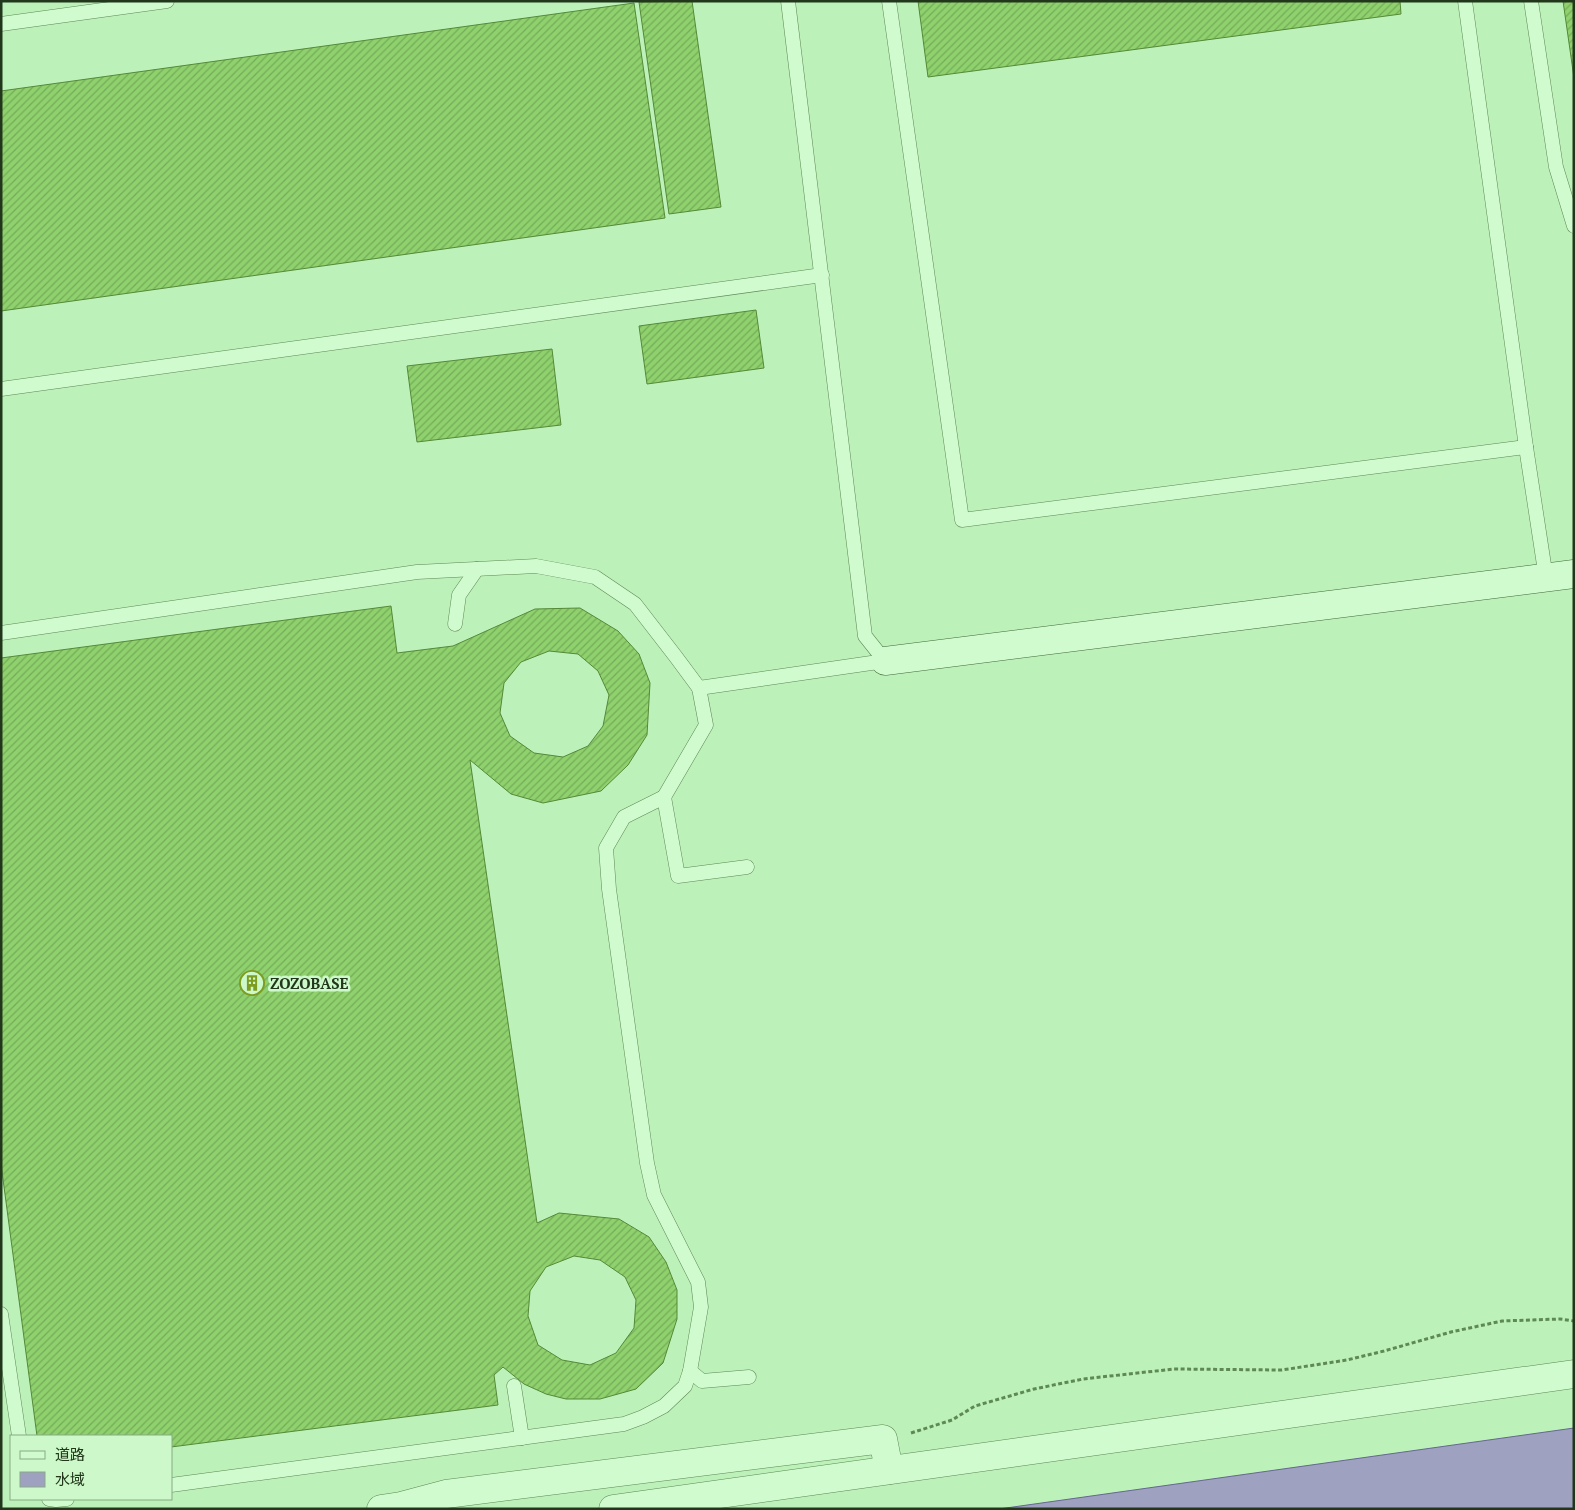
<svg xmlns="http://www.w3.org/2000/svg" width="1575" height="1510" viewBox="0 0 1575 1510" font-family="'PT Serif','Noto Sans JP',serif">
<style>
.water{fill:#9fa1c1;stroke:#66678f}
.building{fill:url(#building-hatch);stroke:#558938;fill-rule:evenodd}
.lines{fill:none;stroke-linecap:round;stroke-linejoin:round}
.lane-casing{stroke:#5f8953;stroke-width:15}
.street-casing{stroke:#5f8953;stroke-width:29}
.secondary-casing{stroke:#446a37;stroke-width:29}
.path{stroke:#5f8953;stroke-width:3;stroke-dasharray:4 2.5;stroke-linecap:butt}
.lane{stroke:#d0fbce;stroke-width:14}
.street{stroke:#d0fbce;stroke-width:28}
.secondary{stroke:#d0fbce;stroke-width:28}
.labels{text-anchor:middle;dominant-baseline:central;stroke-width:5;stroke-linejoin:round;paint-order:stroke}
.poi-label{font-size:15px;font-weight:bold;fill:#21361a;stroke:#ccf8ca;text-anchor:start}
</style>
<defs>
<pattern id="building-hatch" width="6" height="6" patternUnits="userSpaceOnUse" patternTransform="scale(1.25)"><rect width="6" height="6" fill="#8fd26d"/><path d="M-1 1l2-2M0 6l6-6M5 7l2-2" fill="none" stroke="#74ab59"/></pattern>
</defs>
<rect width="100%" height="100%" fill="#bdf1ba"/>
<path class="water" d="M 1574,1428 L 1574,1509 L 999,1509 Z"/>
<g class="building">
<path d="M 692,1 L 721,207 L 669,214 L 639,2 Z"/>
<path d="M 918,1 L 1400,1 L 1401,14 L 928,77 Z"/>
<path d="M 1563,1 L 1574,1 L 1574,78 Z"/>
<path d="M 634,3 L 665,218 L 1,311 L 1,91 Z"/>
<path d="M 756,310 L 764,368 L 647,384 L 639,326 Z"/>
<path d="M 552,349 L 561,425 L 417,442 L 407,366 Z"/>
<path d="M 391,606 L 397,653 L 453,646 L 535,609 L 580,608 L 618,631 L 639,654 L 650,683 L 647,735 L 628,765 L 601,791 L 543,803 L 511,794 L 470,760 L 537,1223 L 559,1213 L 619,1219 L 649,1237 L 666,1262 L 677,1290 L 677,1319 L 663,1363 L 636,1389 L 600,1399 L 566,1399 L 546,1394 L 524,1384 L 503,1367 L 494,1375 L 498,1405 L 171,1447 L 171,1436 L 37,1436 L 1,1164 L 1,658 ZM 549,651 L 578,654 L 598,671 L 609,695 L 603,726 L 588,746 L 563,757 L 534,753 L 510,736 L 500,713 L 504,683 L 521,662 ZM 574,1256 L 600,1260 L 625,1277 L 636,1300 L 634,1328 L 616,1353 L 590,1365 L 562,1360 L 538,1345 L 528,1316 L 530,1291 L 546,1267 Z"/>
</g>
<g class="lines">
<defs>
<g id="lane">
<path d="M 788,1 L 865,636 L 885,661"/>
<path d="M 889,1 L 962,520 L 1526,447"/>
<path d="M 1465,1 L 1526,447 L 1546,578"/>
<path d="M 1531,1 L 1556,167 L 1574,226"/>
<path d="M 1,24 L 167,1"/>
<path d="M 1,389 L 822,275"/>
<path d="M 455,624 L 459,595 L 477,569"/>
<path d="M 1,633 L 417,572 L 536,566 L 595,577 L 635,604 L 676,657 L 699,688"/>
<path d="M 664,797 L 706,725 L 699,688 L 885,661"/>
<path d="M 1,1314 L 19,1436"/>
<path d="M 690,1371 L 702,1381 L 749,1377"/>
<path d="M 514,1386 L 522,1438"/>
<path d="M 171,1485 L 624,1424 L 643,1417 L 664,1406 L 685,1386 L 690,1371 L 701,1307 L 698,1282 L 654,1195 L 647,1163 L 609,889 L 606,848 L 624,817 L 664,797 L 678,876 L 747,867"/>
<path d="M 49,1499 L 56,1500 L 67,1499"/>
</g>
<g id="street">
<path d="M 381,1509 L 401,1506 L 446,1494 L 883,1439 L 889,1470"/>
<path d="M 613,1509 L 1574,1374"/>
</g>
<path id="secondary" d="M 885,661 L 1574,574"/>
</defs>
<use href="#lane" class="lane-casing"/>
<use href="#street" class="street-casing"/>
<use href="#secondary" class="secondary-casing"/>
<path class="path" d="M 911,1433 L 952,1420 L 975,1406 L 1034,1389 L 1083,1379 L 1174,1369 L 1282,1370 L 1347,1360 L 1384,1351 L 1451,1332 L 1502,1321 L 1560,1319 L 1574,1321"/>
<use href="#lane" class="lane"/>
<use href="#street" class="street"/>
<use href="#secondary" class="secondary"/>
</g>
<defs>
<symbol id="building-ring" viewBox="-11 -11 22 22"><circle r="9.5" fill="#ccf8ca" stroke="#7e9c1f" stroke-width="1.5"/><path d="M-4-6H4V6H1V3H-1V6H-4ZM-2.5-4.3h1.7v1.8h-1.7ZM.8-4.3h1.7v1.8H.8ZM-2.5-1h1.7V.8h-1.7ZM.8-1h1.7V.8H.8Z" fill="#7e9c1f"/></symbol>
</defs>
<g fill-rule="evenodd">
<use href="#building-ring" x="238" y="969" width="28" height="28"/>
</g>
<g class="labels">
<g class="poi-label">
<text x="270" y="983">ZOZOBASE</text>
</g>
</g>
<rect width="1575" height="1510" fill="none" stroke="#21361a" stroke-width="5"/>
<rect x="10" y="1435" width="162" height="65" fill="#ccf8ca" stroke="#88aa84"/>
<rect x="20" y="1451" width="25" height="8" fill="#d0fbce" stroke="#88aa84"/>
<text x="55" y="1460" font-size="15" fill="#21361a">道路</text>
<rect x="20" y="1472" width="25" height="15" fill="#9fa1c1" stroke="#88aa84"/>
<text x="55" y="1485" font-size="15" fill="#21361a">水域</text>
</svg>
